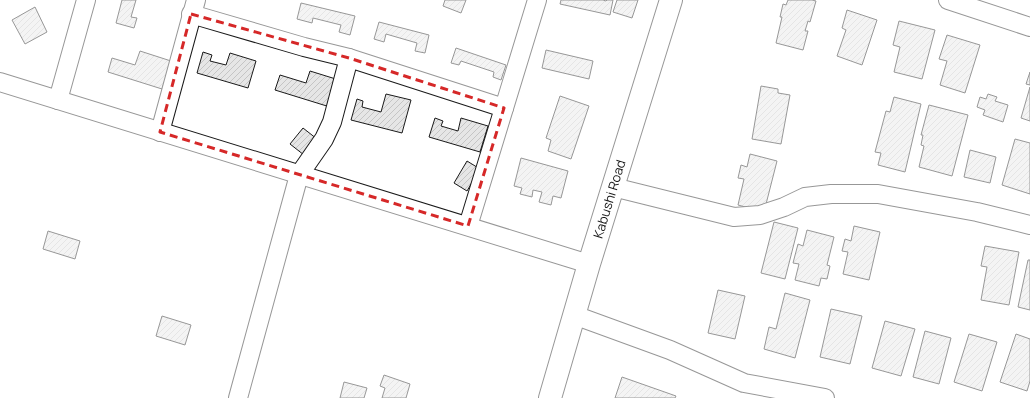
<svg xmlns="http://www.w3.org/2000/svg" width="1030" height="398" viewBox="0 0 1030 398" font-family="Manrope,sans-serif">
<style>
.building{fill:url(#building-hatch);stroke:#1a1a1a}
.lines{fill:none;stroke-linecap:round;stroke-linejoin:round}
.minor-casing{stroke:#1a1a1a;stroke-width:20}
.secondary-casing{stroke:#1a1a1a;stroke-width:24}
.minor{stroke:#fff;stroke-width:18}
.secondary{stroke:#fff;stroke-width:22}
.marked{fill:none;stroke:#d62828;stroke-width:3;stroke-dasharray:8 5;stroke-linejoin:round}
.labels{text-anchor:middle;dominant-baseline:central;stroke-width:3;stroke-linejoin:round;paint-order:stroke}
.street-label{font-size:13px;fill:#1a1a1a;stroke:#fff}
</style>
<defs>
<pattern id="building-hatch" width="6" height="6" patternUnits="userSpaceOnUse"><rect width="6" height="6" fill="#e6e6e6"/><path d="M-1 1l2-2M0 6l6-6M5 7l2-2" fill="none" stroke="#c5c5c5"/></pattern>
</defs>
<rect width="100%" height="100%" fill="#fff"/>
<g class="building">
<path d="M 122,0 L 136,0 L 131,17 L 137,18 L 134,28 L 116,23 Z"/>
<path d="M 445,0 L 466,0 L 461,13 L 443,6 Z"/>
<path d="M 561,0 L 603,0 L 606,1 L 607,0 L 613,0 L 610,15 L 560,4 Z"/>
<path d="M 617,0 L 638,0 L 632,18 L 613,12 Z"/>
<path d="M 788,0 L 812,0 L 816,1 L 810,22 L 808,21 L 805,31 L 808,31 L 803,50 L 776,43 L 782,17 L 780,17 L 783,4 L 786,5 Z"/>
<path d="M 301,3 L 355,16 L 350,35 L 339,32 L 341,25 L 313,18 L 312,23 L 297,19 Z"/>
<path d="M 35,7 L 47,32 L 25,44 L 12,20 Z"/>
<path d="M 847,10 L 877,20 L 862,65 L 837,56 L 846,30 L 842,28 Z"/>
<path d="M 899,21 L 935,30 L 922,79 L 894,72 L 900,47 L 893,45 Z"/>
<path d="M 379,22 L 429,35 L 425,53 L 415,51 L 417,43 L 386,34 L 384,42 L 374,39 Z"/>
<path d="M 947,35 L 980,45 L 965,93 L 940,85 L 947,61 L 939,59 Z"/>
<path d="M 456,48 L 506,65 L 501,80 L 493,77 L 494,72 L 461,61 L 459,65 L 451,63 Z"/>
<path d="M 546,50 L 593,61 L 589,79 L 542,68 Z"/>
<path d="M 140,51 L 171,61 L 162,89 L 108,72 L 112,58 L 135,65 Z"/>
<path d="M 203,52 L 212,55 L 210,61 L 226,65 L 230,53 L 256,61 L 248,88 L 197,73 Z"/>
<path d="M 310,71 L 339,80 L 330,107 L 275,90 L 280,75 L 306,83 Z"/>
<path d="M 1030,72 L 1030,85 L 1026,84 Z"/>
<path d="M 761,86 L 778,89 L 778,93 L 790,95 L 781,144 L 752,139 Z"/>
<path d="M 1030,87 L 1030,121 L 1021,118 Z"/>
<path d="M 386,94 L 411,100 L 402,133 L 351,120 L 357,99 L 363,101 L 362,107 L 381,112 Z"/>
<path d="M 988,94 L 997,97 L 995,101 L 1008,105 L 1003,122 L 983,115 L 985,110 L 977,107 L 980,97 L 986,99 Z"/>
<path d="M 560,96 L 589,106 L 571,159 L 548,151 L 551,140 L 546,138 Z"/>
<path d="M 894,97 L 921,104 L 905,172 L 878,165 L 881,153 L 875,152 L 886,111 L 890,112 Z"/>
<path d="M 929,105 L 968,115 L 952,176 L 919,167 L 924,146 L 921,145 L 923,135 L 921,135 Z"/>
<path d="M 435,118 L 443,121 L 441,126 L 458,131 L 461,118 L 488,126 L 480,152 L 429,137 Z"/>
<path d="M 303,128 L 317,139 L 304,155 L 290,144 Z"/>
<path d="M 1015,139 L 1030,143 L 1030,194 L 1002,185 Z"/>
<path d="M 970,150 L 996,157 L 990,183 L 964,177 Z"/>
<path d="M 750,154 L 777,161 L 764,212 L 738,205 L 744,179 L 738,178 L 741,165 L 747,167 Z"/>
<path d="M 521,158 L 568,171 L 561,198 L 553,196 L 551,205 L 539,202 L 542,192 L 533,190 L 532,197 L 520,194 L 522,188 L 514,186 Z"/>
<path d="M 467,161 L 480,169 L 467,191 L 454,183 Z"/>
<path d="M 774,222 L 798,228 L 785,279 L 761,273 Z"/>
<path d="M 854,226 L 880,232 L 869,280 L 843,274 L 848,252 L 842,251 L 845,239 L 851,241 Z"/>
<path d="M 807,230 L 834,237 L 827,265 L 830,266 L 827,279 L 821,278 L 819,286 L 795,280 L 799,264 L 793,263 L 798,244 L 803,246 Z"/>
<path d="M 48,231 L 80,241 L 75,259 L 43,249 Z"/>
<path d="M 985,246 L 1019,252 L 1009,305 L 981,300 L 987,267 L 981,266 Z"/>
<path d="M 1028,260 L 1030,260 L 1030,310 L 1018,307 Z"/>
<path d="M 718,290 L 745,296 L 735,339 L 708,333 Z"/>
<path d="M 785,293 L 810,300 L 795,358 L 764,349 L 769,327 L 776,329 Z"/>
<path d="M 831,309 L 862,316 L 850,364 L 820,357 Z"/>
<path d="M 162,316 L 191,325 L 185,345 L 156,336 Z"/>
<path d="M 885,321 L 915,329 L 901,376 L 872,368 Z"/>
<path d="M 925,331 L 951,338 L 939,384 L 913,377 Z"/>
<path d="M 969,334 L 997,342 L 982,391 L 954,382 Z"/>
<path d="M 1016,334 L 1030,339 L 1030,381 L 1027,391 L 1000,382 Z"/>
<path d="M 384,375 L 410,384 L 406,398 L 382,398 L 385,388 L 380,386 Z"/>
<path d="M 622,377 L 676,396 L 675,398 L 615,398 Z"/>
<path d="M 344,382 L 367,388 L 364,398 L 340,398 Z"/>
</g>
<g class="lines">
<defs>
<g id="minor">
<path d="M 948,0 L 1030,27"/>
<path d="M 191,14 L 304,47 L 349,58 L 504,108"/>
<path d="M 0,82 L 589,264"/>
<path d="M 58,100 L 86,0"/>
<path d="M 160,132 L 196,0"/>
<path d="M 613,187 L 734,217 L 760,215 L 784,207 L 805,197 L 831,194 L 878,194 L 977,212 L 1030,225"/>
<path d="M 468,226 L 537,0"/>
<path d="M 574,315 L 670,350 L 744,383 L 825,398"/>
<path d="M 238,398 L 299,175 L 324,139 L 332,122 L 349,58"/>
</g>
<path id="secondary" d="M 550,398 L 589,264 L 671,0"/>
</defs>
<use href="#minor" class="minor-casing"/>
<use href="#secondary" class="secondary-casing"/>
<use href="#minor" class="minor"/>
<use href="#secondary" class="secondary"/>
</g>
<path d="M0 0H1030V398H0ZM 191,14 L 349,58 L 504,108 L 468,226 L 160,132 Z" fill="#fff" fill-opacity=".55" fill-rule="evenodd"/>
<path class="marked" d="M 191,14 L 349,58 L 504,108 L 468,226 L 160,132 Z"/>
<g class="labels">
<g class="street-label">
<text transform="translate(609 199) rotate(-73)">Kabushi Road</text>
</g>
</g>
</svg>
